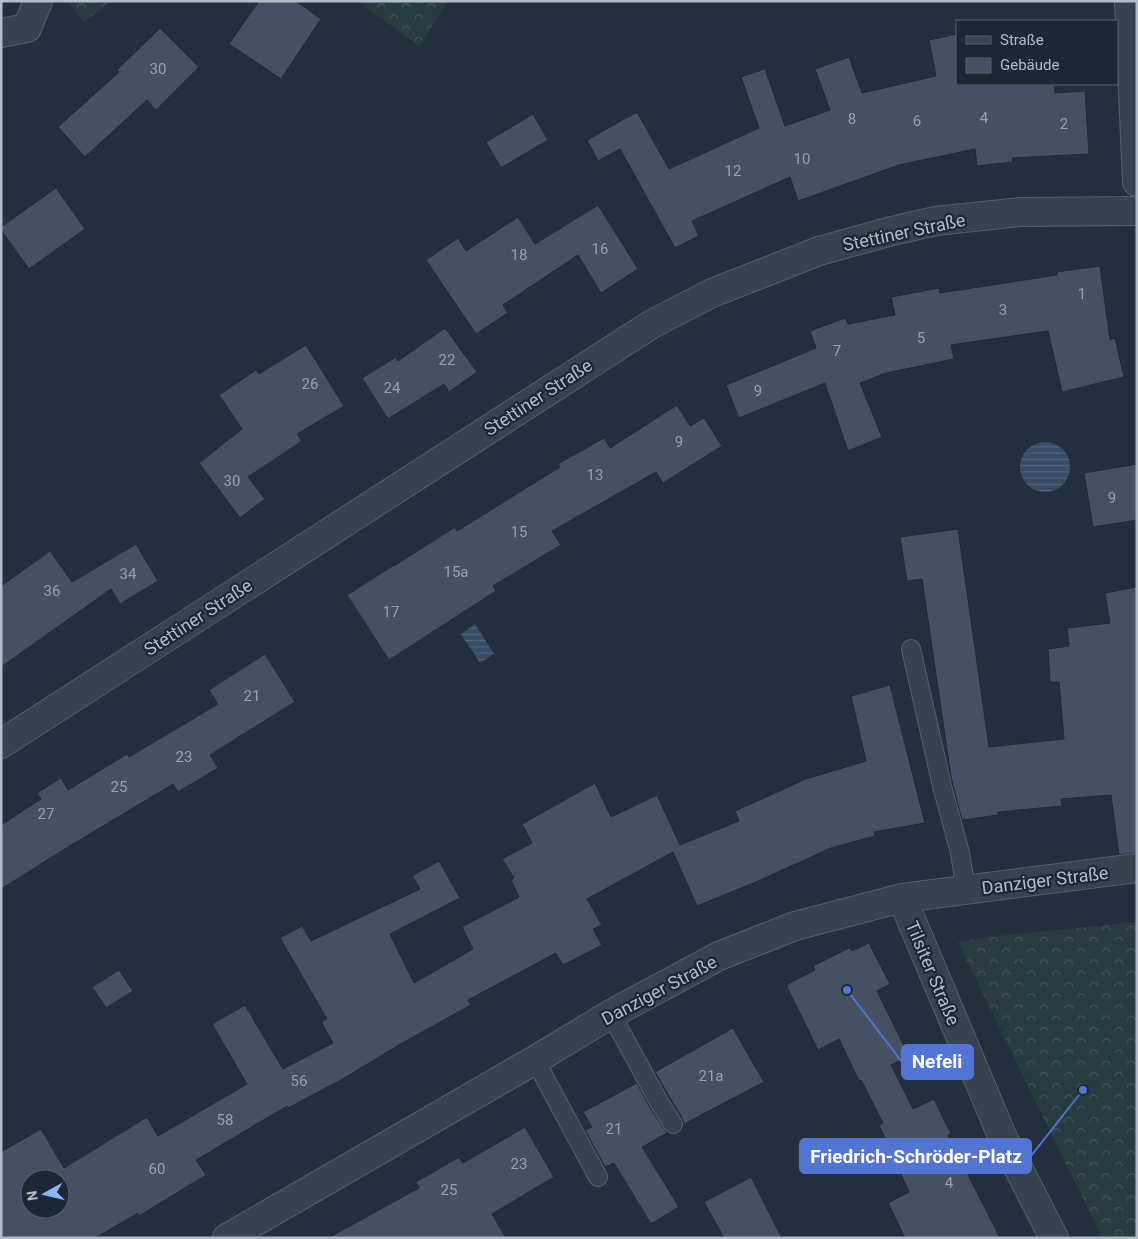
<svg xmlns="http://www.w3.org/2000/svg" width="1138" height="1239" viewBox="0 0 1138 1239" font-family="Roboto,sans-serif">
<style>
.forest{fill:url(#forest-crowns)}
.water{fill:url(#water-rules)}
.building{fill:#455162;stroke:#1f2835;fill-rule:evenodd}
.lines{fill:none;stroke-linecap:round;stroke-linejoin:round}
.lane-casing{stroke:#565f6c;stroke-width:20}
.street-casing{stroke:#565f6c;stroke-width:30}
.lane{stroke:#38414e;stroke-width:18}
.street{stroke:#38414e;stroke-width:28}
.labels{text-anchor:middle;dominant-baseline:central;stroke-width:4.5;stroke-linejoin:round;paint-order:stroke}
.number-label{font-size:15px;fill:#98a1af}
.street-label{font-size:18px;fill:#b4bcc9;stroke:#1d2633}
.leader{fill:none;stroke:#5274d3;stroke-width:2}
.callout-dot{fill:#5274d3;stroke:#1d2633;stroke-width:2}
.callout{fill:#5274d3;stroke:#5274d3;stroke-width:2}
.callout-label{font-size:19px;text-anchor:middle;font-weight:bold;fill:#fff}
</style>
<defs>
<pattern id="forest-crowns" width="20" height="18" patternUnits="userSpaceOnUse" patternTransform="scale(1.25)"><rect width="20" height="18" fill="#263c3f"/><path d="M2 6a3 3 0 1 1 6 0M12 15a3 3 0 1 1 6 0" fill="none" stroke="#435659"/></pattern>
<pattern id="water-rules" width="6" height="5" patternUnits="userSpaceOnUse" patternTransform="scale(1.25)"><rect width="6" height="5" fill="#394c67"/><path d="M0 2.5h6" fill="none" stroke="#53647b"/></pattern>
</defs>
<rect width="100%" height="100%" fill="#242f3e"/>
<g class="forest">
<path d="M 68,1 L 111,1 L 84,22 Z"/>
<path d="M 358,1 L 448,1 L 419,46 Z"/>
<path d="M 1137,922 L 1137,1238 L 1102,1238 L 958,942 L 989,937 Z"/>
</g>
<g class="water">
<circle cx="1045" cy="467" r="25"/>
<path d="M 475,624 L 494,654 L 480,663 L 461,634 Z"/>
</g>
<g class="building">
<path d="M 259,1 L 296,1 L 321,19 L 281,79 L 229,44 Z"/>
<path d="M 160,28 L 199,67 L 156,110 L 147,100 L 85,157 L 58,127 L 119,72 L 117,70 Z"/>
<path d="M 957,34 L 957,84 L 1054,84 L 1055,93 L 1085,91 L 1089,154 L 1012,158 L 1013,162 L 977,166 L 975,149 L 899,165 L 798,201 L 790,177 L 692,221 L 699,236 L 675,248 L 620,149 L 598,161 L 587,140 L 637,112 L 669,169 L 759,128 L 741,77 L 765,69 L 785,126 L 830,110 L 815,69 L 849,57 L 862,93 L 936,76 L 929,40 Z"/>
<path d="M 533,114 L 548,140 L 501,168 L 486,142 Z"/>
<path d="M 56,188 L 85,229 L 29,269 L 1,230 L 1,227 Z"/>
<path d="M 598,205 L 638,269 L 601,293 L 578,255 L 503,305 L 508,313 L 476,334 L 426,260 L 458,238 L 466,251 L 518,217 L 535,244 Z"/>
<path d="M 1100,266 L 1110,340 L 1115,338 L 1124,377 L 1062,392 L 1048,331 L 951,345 L 954,359 L 886,373 L 860,383 L 882,437 L 848,451 L 825,383 L 739,418 L 726,385 L 816,348 L 810,331 L 845,318 L 848,324 L 895,315 L 891,297 L 939,288 L 940,293 L 1057,275 L 1057,272 Z"/>
<path d="M 445,328 L 477,372 L 449,392 L 444,384 L 388,419 L 362,378 L 396,357 L 398,361 Z"/>
<path d="M 306,345 L 344,406 L 297,434 L 302,441 L 248,477 L 265,499 L 240,518 L 199,463 L 242,429 L 219,395 L 256,370 L 259,374 Z"/>
<path d="M 677,405 L 690,426 L 704,418 L 722,446 L 663,483 L 656,472 L 552,531 L 561,545 L 493,586 L 496,591 L 389,660 L 347,595 L 394,565 L 394,566 L 455,527 L 457,531 L 560,467 L 558,464 L 604,438 L 610,448 Z"/>
<path d="M 1137,464 L 1137,520 L 1093,527 L 1084,473 Z"/>
<path d="M 958,529 L 989,747 L 1064,739 L 1059,682 L 1050,682 L 1048,649 L 1069,646 L 1067,628 L 1110,623 L 1105,593 L 1137,587 L 1137,853 L 1119,855 L 1111,795 L 1061,799 L 1062,806 L 998,812 L 998,815 L 962,820 L 951,777 L 922,579 L 907,581 L 900,537 Z"/>
<path d="M 136,544 L 158,581 L 120,604 L 111,589 L 1,667 L 1,586 L 50,551 L 72,582 Z"/>
<path d="M 265,654 L 295,702 L 210,755 L 218,768 L 178,792 L 173,784 L 68,847 L 1,889 L 1,825 L 41,799 L 37,793 L 61,778 L 68,790 L 127,754 L 129,757 L 218,704 L 209,690 Z"/>
<path d="M 890,685 L 925,823 L 874,832 L 875,836 L 831,848 L 756,882 L 697,906 L 673,852 L 587,899 L 602,925 L 593,929 L 602,945 L 563,965 L 556,953 L 468,1000 L 471,1005 L 397,1046 L 341,1080 L 288,1108 L 287,1106 L 196,1160 L 206,1175 L 139,1216 L 138,1213 L 95,1238 L 1,1238 L 1,1152 L 41,1129 L 64,1168 L 147,1117 L 158,1136 L 247,1084 L 212,1024 L 245,1005 L 283,1069 L 333,1043 L 321,1022 L 327,1019 L 280,938 L 302,926 L 311,941 L 420,889 L 412,876 L 439,861 L 460,898 L 390,934 L 414,983 L 473,949 L 462,927 L 519,897 L 511,880 L 514,878 L 502,859 L 532,843 L 522,824 L 595,783 L 611,817 L 657,795 L 680,845 L 739,821 L 735,811 L 806,779 L 866,761 L 851,696 ZM 30,1179 L 60,1179 L 60,1209 L 30,1209 Z"/>
<path d="M 869,943 L 890,984 L 877,991 L 909,1056 L 891,1065 L 913,1109 L 934,1099 L 951,1134 L 948,1135 L 1000,1238 L 905,1238 L 888,1203 L 909,1192 L 879,1125 L 883,1123 L 861,1080 L 859,1081 L 839,1039 L 818,1050 L 786,985 L 815,970 L 813,966 L 849,948 L 852,951 Z"/>
<path d="M 119,970 L 133,991 L 106,1008 L 92,987 Z"/>
<path d="M 733,1028 L 764,1082 L 684,1124 L 682,1118 L 655,1072 Z"/>
<path d="M 637,1083 L 650,1108 L 667,1133 L 642,1147 L 679,1207 L 651,1224 L 614,1163 L 605,1167 L 585,1130 L 592,1127 L 583,1112 Z"/>
<path d="M 525,1127 L 554,1177 L 492,1214 L 506,1238 L 328,1238 L 419,1188 L 416,1182 L 459,1157 L 463,1163 Z"/>
<path d="M 751,1177 L 782,1238 L 724,1238 L 704,1202 Z"/>
</g>
<g class="lines">
<defs>
<g id="lane">
<path d="M 911,649 L 942,786 L 960,853 L 966,890"/>
<path d="M 611,1014 L 659,1102 L 673,1124"/>
<path d="M 535,1060 L 598,1177"/>
</g>
<g id="street">
<path d="M 1129,1 L 1137,182"/>
<path d="M 1,33 L 27,28 L 38,1"/>
<path d="M 1,744 L 652,324 L 712,293 L 819,251 L 892,231 L 936,221 L 1020,212 L 1137,211"/>
<path d="M 902,898 L 1003,1138 L 1054,1238"/>
<path d="M 227,1238 L 535,1060 L 611,1014 L 719,956 L 795,926 L 902,898 L 1137,868"/>
</g>
</defs>
<use href="#lane" class="lane-casing"/>
<use href="#street" class="street-casing"/>
<use href="#lane" class="lane"/>
<use href="#street" class="street"/>
</g>
<g class="labels">
<g class="number-label">
<text x="158" y="69">30</text>
<text x="984" y="118">4</text>
<text x="852" y="119">8</text>
<text x="917" y="121">6</text>
<text x="1064" y="124">2</text>
<text x="802" y="159">10</text>
<text x="733" y="171">12</text>
<text x="600" y="249">16</text>
<text x="519" y="255">18</text>
<text x="1082" y="294">1</text>
<text x="1003" y="310">3</text>
<text x="921" y="338">5</text>
<text x="837" y="351">7</text>
<text x="447" y="360">22</text>
<text x="310" y="384">26</text>
<text x="392" y="388">24</text>
<text x="758" y="391">9</text>
<text x="679" y="442">9</text>
<text x="595" y="475">13</text>
<text x="232" y="481">30</text>
<text x="1112" y="498">9</text>
<text x="519" y="532">15</text>
<text x="456" y="572">15a</text>
<text x="128" y="574">34</text>
<text x="52" y="591">36</text>
<text x="391" y="612">17</text>
<text x="252" y="696">21</text>
<text x="184" y="757">23</text>
<text x="119" y="787">25</text>
<text x="46" y="814">27</text>
<text x="711" y="1076">21a</text>
<text x="299" y="1081">56</text>
<text x="225" y="1120">58</text>
<text x="614" y="1129">21</text>
<text x="519" y="1164">23</text>
<text x="157" y="1169">60</text>
<text x="949" y="1183">4</text>
<text x="449" y="1190">25</text>
</g>
<g class="street-label">
<text transform="translate(904 232) rotate(-12)">Stettiner Straße</text>
<text transform="translate(538 397) rotate(-33)">Stettiner Straße</text>
<text transform="translate(198 617) rotate(-33)">Stettiner Straße</text>
<text transform="translate(1045 880) rotate(-7)">Danziger Straße</text>
<text transform="translate(933 973) rotate(67)">Tilsiter Straße</text>
<text transform="translate(659 990) rotate(-28)">Danziger Straße</text>
</g>
</g>
<path class="leader" d="M847 990L902 1062M1083 1090L1031 1156"/>
<g class="callout-dot">
<circle cx="847" cy="990" r="5"/>
<circle cx="1083" cy="1090" r="5"/>
</g>
<g class="callout">
<rect x="902" y="1045" width="71" height="34" rx="5"/>
<rect x="800" y="1139" width="231" height="34" rx="5"/>
</g>
<g class="callout-label">
<text x="937" y="1068">Nefeli</text>
<text x="916" y="1163">Friedrich-Schröder-Platz</text>
</g>
<rect width="1138" height="1239" fill="none" stroke="#b4bcc9" stroke-width="5"/>
<rect x="956" y="20" width="162" height="65" fill="#1d2633" stroke="#59626f"/>
<rect x="966" y="36" width="25" height="8" fill="#38414e" stroke="#59626f"/>
<text x="1000" y="45" font-size="15" fill="#b4bcc9">Straße</text>
<rect x="966" y="58" width="25" height="15" fill="#455162" stroke="#59626f"/>
<text x="1000" y="70" font-size="15" fill="#b4bcc9">Gebäude</text>
<g transform="translate(45 1194) rotate(262)"><circle r="24" fill="#1d2633" stroke="#59626f"/>
<path d="M0-4L9 19L0 12L-9 19Z" fill="#8ab4f8"/>
<text y="-8" font-size="14" font-weight="bold" text-anchor="middle" fill="#b4bcc9">N</text>
</g>
</svg>
